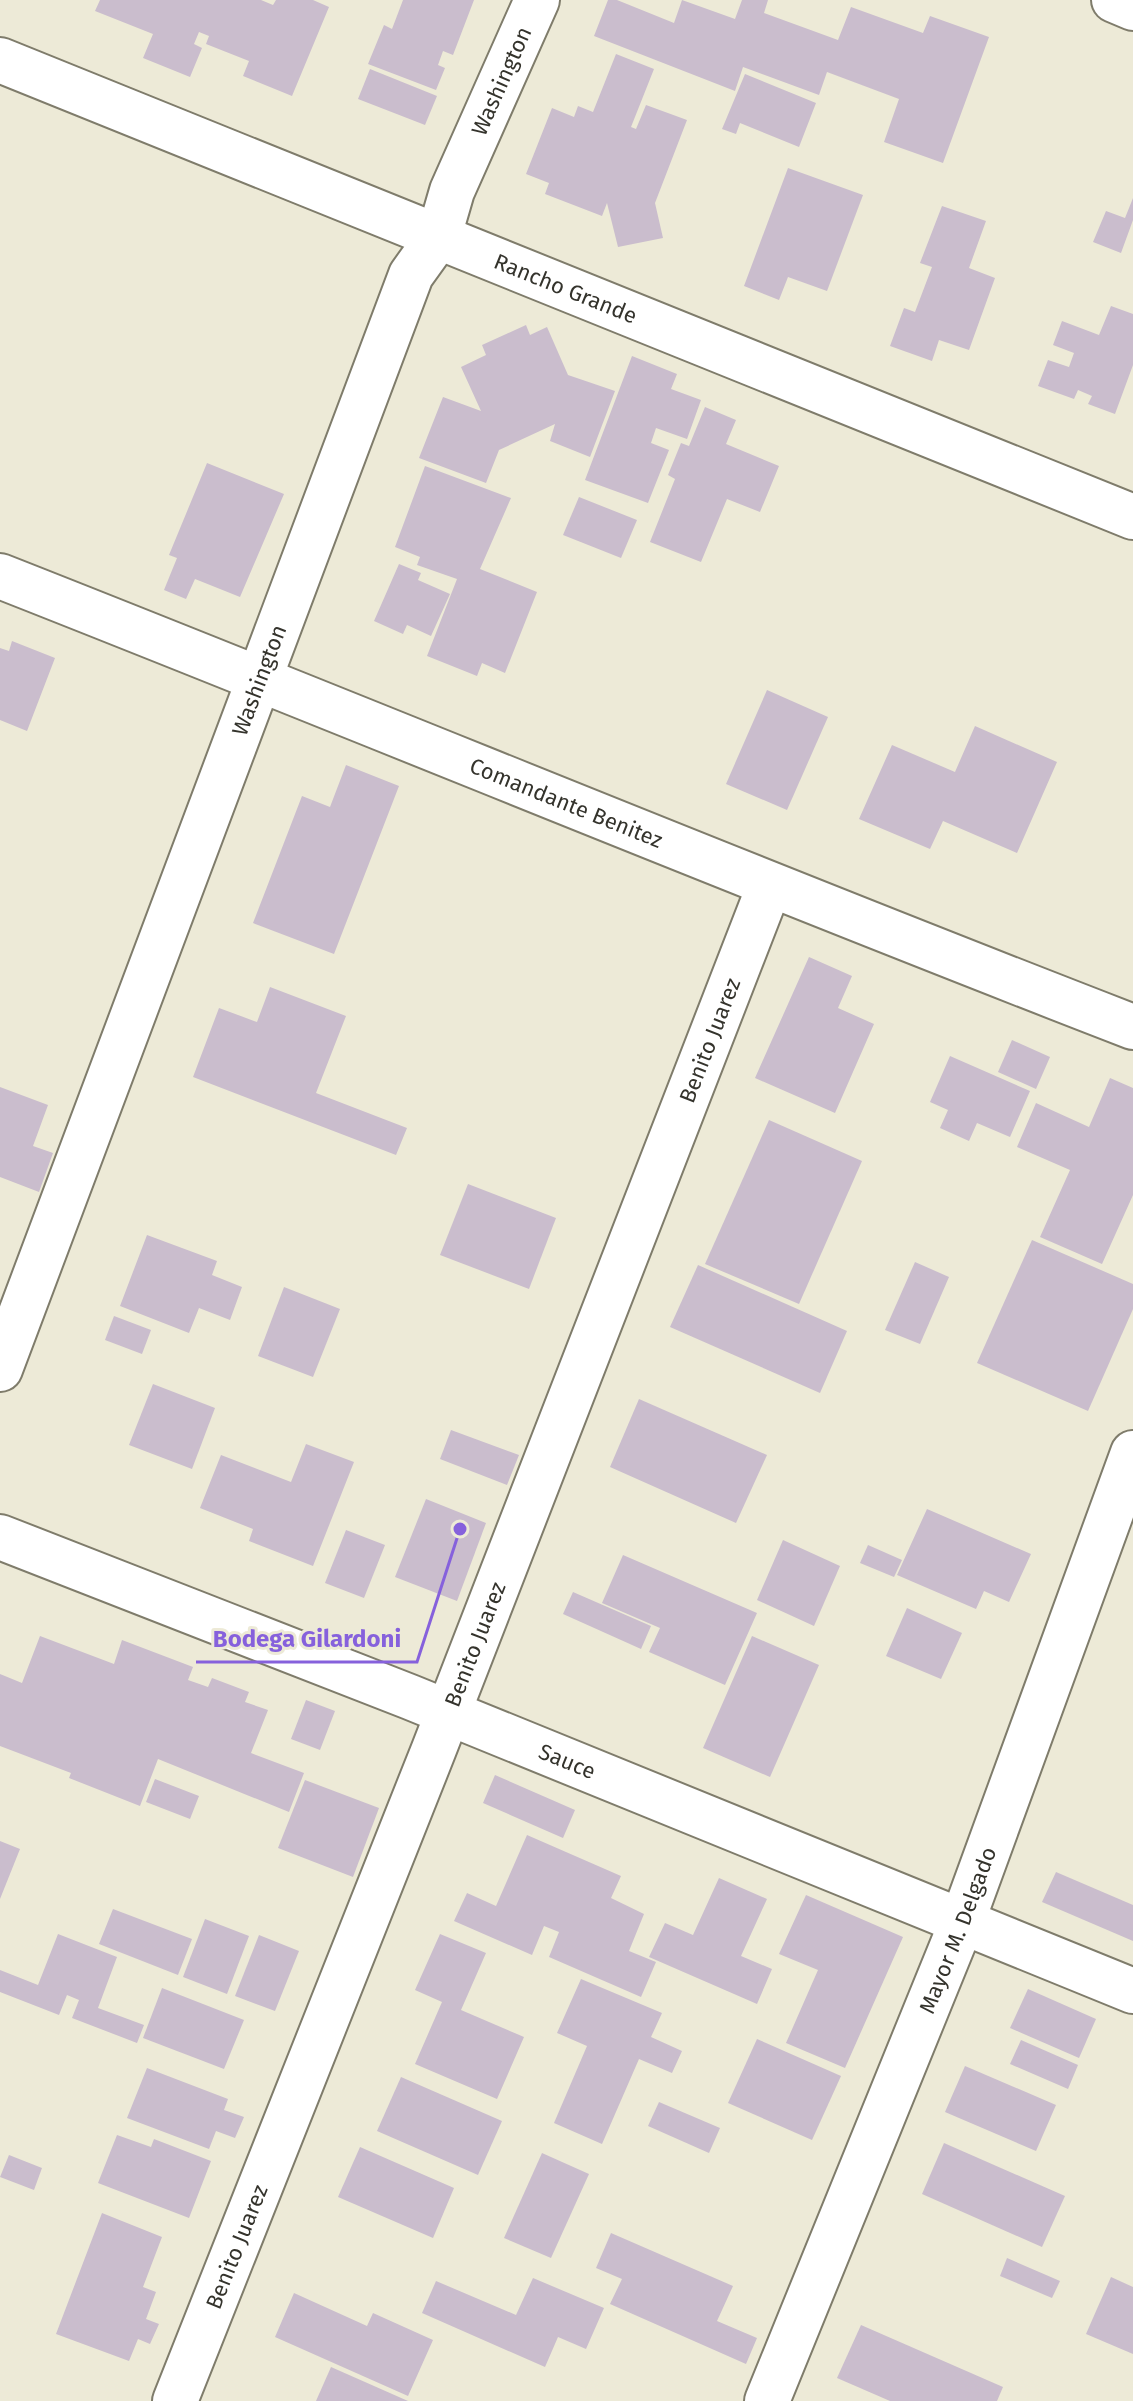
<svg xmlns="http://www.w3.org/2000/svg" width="1133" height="2401" viewBox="0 0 1133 2401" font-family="'Fira Sans',sans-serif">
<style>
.building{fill:#cabdcd}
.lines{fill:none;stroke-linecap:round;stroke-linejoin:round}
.minor-casing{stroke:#7f7c6b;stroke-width:48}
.minor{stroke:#fff;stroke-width:44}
.labels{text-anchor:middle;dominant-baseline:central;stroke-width:6;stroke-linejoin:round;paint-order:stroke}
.street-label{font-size:22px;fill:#34332c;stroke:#edead7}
.leader{fill:none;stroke:#8661dc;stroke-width:3}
.callout-dot{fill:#8661dc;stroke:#edead7;stroke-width:3}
.callout-label{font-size:24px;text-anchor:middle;font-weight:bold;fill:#8661dc;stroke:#edead7;stroke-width:6;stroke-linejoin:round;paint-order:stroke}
</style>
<rect width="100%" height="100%" fill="#edead7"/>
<g class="building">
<path d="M 100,0 L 261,0 L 273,5 L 276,0 L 313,0 L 329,7 L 292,96 L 243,76 L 249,61 L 206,44 L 209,36 L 199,32 L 194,44 L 202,48 L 190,77 L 143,58 L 153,34 L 95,11 Z"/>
<path d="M 403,0 L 474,0 L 453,55 L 443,51 L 438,65 L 445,68 L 436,90 L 368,64 L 384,25 L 392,29 Z"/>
<path d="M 608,0 L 617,0 L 674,23 L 682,0 L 735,19 L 742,0 L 768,0 L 764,13 L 838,40 L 851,7 L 923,33 L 930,16 L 989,37 L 943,163 L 884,142 L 899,99 L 827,72 L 819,95 L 743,67 L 735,91 L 594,36 Z"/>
<path d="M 616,54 L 654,69 L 631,127 L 636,129 L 646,105 L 687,120 L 655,203 L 663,238 L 618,247 L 607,203 L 602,216 L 545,194 L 549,183 L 526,174 L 552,108 L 574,117 L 578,106 L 593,112 Z"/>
<path d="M 370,69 L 437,96 L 425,125 L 358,99 Z"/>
<path d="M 745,74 L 816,103 L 799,147 L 740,123 L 736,134 L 722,129 Z"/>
<path d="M 788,168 L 863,195 L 827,291 L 788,277 L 779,300 L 744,286 Z"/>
<path d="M 1133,198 L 1133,220 L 1121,253 L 1093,242 L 1106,211 L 1125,218 Z"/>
<path d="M 942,206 L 986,221 L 969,268 L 995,278 L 969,350 L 939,340 L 932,361 L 890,346 L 904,308 L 915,312 L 932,267 L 920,263 Z"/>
<path d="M 1111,306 L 1133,314 L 1133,365 L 1115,414 L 1088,404 L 1092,396 L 1078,390 L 1074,399 L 1038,386 L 1048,360 L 1069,367 L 1074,353 L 1053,345 L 1062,321 L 1099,335 Z"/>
<path d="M 526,325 L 530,335 L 547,327 L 568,375 L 615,391 L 590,457 L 550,441 L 555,424 L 499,450 L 486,483 L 419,458 L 443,397 L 481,411 L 461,367 L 486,355 L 482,345 Z"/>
<path d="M 632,356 L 677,374 L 671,389 L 701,400 L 687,439 L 656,428 L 651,443 L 669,450 L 648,503 L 585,480 Z"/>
<path d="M 705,407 L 736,420 L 726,444 L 779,466 L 760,512 L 727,499 L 701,562 L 650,542 L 675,479 L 668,475 L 681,443 L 689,446 Z"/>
<path d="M 207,463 L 284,494 L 240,597 L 195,579 L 186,599 L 164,590 L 177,558 L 169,555 Z"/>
<path d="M 425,466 L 511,498 L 480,569 L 537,592 L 505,673 L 482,663 L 477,676 L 427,656 L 457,579 L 417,565 L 420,557 L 395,547 Z"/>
<path d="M 579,497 L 637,520 L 621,558 L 563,535 Z"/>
<path d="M 399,564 L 421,573 L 418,580 L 450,594 L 431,636 L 407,625 L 403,634 L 374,621 Z"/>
<path d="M 12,641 L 55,658 L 27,731 L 0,720 L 0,648 L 9,651 Z"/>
<path d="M 767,690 L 828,717 L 787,810 L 726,784 Z"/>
<path d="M 975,726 L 1057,762 L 1017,853 L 943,821 L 930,849 L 859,819 L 892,745 L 955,772 Z"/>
<path d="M 346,765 L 399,786 L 334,954 L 253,923 L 302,796 L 330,807 Z"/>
<path d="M 809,957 L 852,976 L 838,1008 L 874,1024 L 835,1113 L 755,1078 Z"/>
<path d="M 270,987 L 346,1016 L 316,1093 L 407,1128 L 396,1155 L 193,1077 L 219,1008 L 257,1022 Z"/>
<path d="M 1012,1040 L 1050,1057 L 1036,1089 L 998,1072 Z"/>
<path d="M 950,1056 L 1030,1091 L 1010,1137 L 977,1123 L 969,1141 L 940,1128 L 948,1110 L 930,1102 Z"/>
<path d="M 1110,1078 L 1133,1088 L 1133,1195 L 1102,1264 L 1040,1237 L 1070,1170 L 1017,1147 L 1036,1103 L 1089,1127 Z"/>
<path d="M 0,1087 L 48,1105 L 33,1146 L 53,1153 L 39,1192 L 0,1177 Z"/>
<path d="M 769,1120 L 862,1161 L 799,1304 L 705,1264 Z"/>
<path d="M 468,1184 L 556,1218 L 529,1289 L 440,1255 Z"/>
<path d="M 147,1235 L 217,1261 L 212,1275 L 242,1287 L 230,1320 L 199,1308 L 189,1333 L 120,1306 Z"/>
<path d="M 1032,1240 L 1133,1284 L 1133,1309 L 1088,1411 L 977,1363 Z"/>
<path d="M 915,1262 L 949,1277 L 920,1344 L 885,1330 Z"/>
<path d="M 698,1265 L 847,1331 L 820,1393 L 670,1327 Z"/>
<path d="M 284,1287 L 340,1309 L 313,1377 L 258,1356 Z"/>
<path d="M 114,1316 L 151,1330 L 142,1354 L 105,1340 Z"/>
<path d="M 153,1384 L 215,1408 L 192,1469 L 129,1445 Z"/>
<path d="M 639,1399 L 767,1455 L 736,1523 L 610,1467 Z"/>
<path d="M 451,1430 L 519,1455 L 507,1485 L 440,1459 Z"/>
<path d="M 306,1444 L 354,1462 L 313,1566 L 249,1541 L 253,1529 L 200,1508 L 221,1455 L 291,1482 Z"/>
<path d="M 426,1499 L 486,1523 L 457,1601 L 395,1577 Z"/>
<path d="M 927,1509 L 1031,1554 L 1009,1602 L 984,1591 L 976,1609 L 897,1575 Z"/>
<path d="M 346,1530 L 385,1545 L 364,1598 L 325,1583 Z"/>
<path d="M 783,1540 L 840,1566 L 814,1626 L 757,1600 Z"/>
<path d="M 868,1545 L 902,1560 L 894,1577 L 860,1563 Z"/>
<path d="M 623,1555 L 757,1613 L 725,1685 L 649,1652 L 660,1628 L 602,1603 Z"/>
<path d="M 573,1592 L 651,1626 L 641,1649 L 563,1614 Z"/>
<path d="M 907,1608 L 962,1633 L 941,1679 L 886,1656 Z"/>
<path d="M 40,1636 L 114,1664 L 122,1640 L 193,1667 L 188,1680 L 208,1687 L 212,1678 L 249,1692 L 245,1702 L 268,1710 L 251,1753 L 304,1773 L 289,1812 L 158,1759 L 140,1806 L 69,1778 L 71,1773 L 0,1746 L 0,1674 L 22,1683 Z"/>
<path d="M 752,1636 L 819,1665 L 770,1777 L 703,1748 Z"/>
<path d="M 306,1700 L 335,1711 L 320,1750 L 291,1739 Z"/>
<path d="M 495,1775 L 575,1810 L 563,1838 L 483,1803 Z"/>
<path d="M 155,1779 L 199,1796 L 190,1819 L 146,1802 Z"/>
<path d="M 305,1780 L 379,1808 L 353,1877 L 278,1848 Z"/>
<path d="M 527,1835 L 621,1876 L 611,1898 L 644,1914 L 629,1951 L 656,1962 L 641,1997 L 549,1957 L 559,1932 L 544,1926 L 532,1955 L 454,1921 L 467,1893 L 496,1906 Z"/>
<path d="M 0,1841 L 20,1849 L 0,1899 Z"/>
<path d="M 1056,1872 L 1133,1905 L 1133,1941 L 1042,1902 Z"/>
<path d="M 719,1878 L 767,1899 L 741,1956 L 772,1969 L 757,2004 L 649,1957 L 665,1923 L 693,1935 Z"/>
<path d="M 806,1895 L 903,1937 L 845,2068 L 786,2043 L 818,1970 L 779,1954 Z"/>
<path d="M 113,1909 L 192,1939 L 178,1975 L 99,1944 Z"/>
<path d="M 205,1919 L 249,1936 L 227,1994 L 183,1977 Z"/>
<path d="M 58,1934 L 117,1957 L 98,2008 L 144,2025 L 137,2043 L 72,2018 L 79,2000 L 67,1995 L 59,2015 L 0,1992 L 0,1970 L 38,1985 Z"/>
<path d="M 440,1934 L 486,1953 L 461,2010 L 524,2037 L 497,2099 L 415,2064 L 442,2002 L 415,1990 Z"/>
<path d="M 259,1935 L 299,1951 L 275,2011 L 235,1996 Z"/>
<path d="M 581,1979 L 662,2013 L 651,2037 L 682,2051 L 672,2073 L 639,2059 L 602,2144 L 554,2123 L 587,2046 L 557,2033 Z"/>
<path d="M 162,1988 L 244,2020 L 224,2069 L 143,2038 Z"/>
<path d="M 1028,1989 L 1096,2019 L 1079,2058 L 1010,2028 Z"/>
<path d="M 757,2039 L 841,2076 L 812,2140 L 728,2103 Z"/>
<path d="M 1021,2040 L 1078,2065 L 1068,2089 L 1010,2064 Z"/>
<path d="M 965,2066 L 1056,2105 L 1036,2151 L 945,2112 Z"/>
<path d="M 147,2068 L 228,2099 L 224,2110 L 244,2117 L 235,2138 L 216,2131 L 209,2149 L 127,2118 Z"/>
<path d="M 401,2077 L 502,2121 L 478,2175 L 377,2131 Z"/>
<path d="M 659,2102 L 720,2128 L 709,2153 L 648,2126 Z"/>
<path d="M 117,2135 L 151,2147 L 154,2139 L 211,2161 L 189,2218 L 98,2183 Z"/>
<path d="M 944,2143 L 1065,2196 L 1042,2247 L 922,2194 Z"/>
<path d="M 360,2147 L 454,2188 L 433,2238 L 338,2197 Z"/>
<path d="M 542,2153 L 589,2174 L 551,2258 L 504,2238 Z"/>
<path d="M 9,2155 L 42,2168 L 34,2190 L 0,2177 Z"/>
<path d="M 102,2213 L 162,2237 L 143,2287 L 156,2292 L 146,2319 L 159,2324 L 150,2344 L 138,2339 L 129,2361 L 56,2334 Z"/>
<path d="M 611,2233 L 733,2286 L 717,2321 L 757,2338 L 746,2364 L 610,2304 L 622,2279 L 596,2268 Z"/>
<path d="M 1007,2258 L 1060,2281 L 1052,2298 L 1000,2276 Z"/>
<path d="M 1111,2277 L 1133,2287 L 1133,2354 L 1086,2334 Z"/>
<path d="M 533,2278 L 604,2308 L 586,2349 L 558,2337 L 545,2367 L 422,2313 L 436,2281 L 516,2315 Z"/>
<path d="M 294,2293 L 367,2326 L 373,2313 L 433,2340 L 408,2396 L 275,2337 Z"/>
<path d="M 861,2325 L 1003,2387 L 997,2401 L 890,2401 L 837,2378 Z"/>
<path d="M 331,2367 L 408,2401 L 316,2401 Z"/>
</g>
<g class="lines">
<defs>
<g id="minor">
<path d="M 1114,0 L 1133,8"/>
<path id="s1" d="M 0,60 L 1133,517"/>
<path id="s2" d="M 0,576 C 379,725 754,881 1133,1027"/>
<path id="s3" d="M 0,1369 L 411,275 L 439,236 L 452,191 L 537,0"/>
<path id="s4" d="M 0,1537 L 410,1697 L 1133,1991"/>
<path id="s5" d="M 175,2401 L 434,1749 L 769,887"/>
<path id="s6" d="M 767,2401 L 962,1922 L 1133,1453"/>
</g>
</defs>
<use href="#minor" class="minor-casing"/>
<use href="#minor" class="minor"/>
</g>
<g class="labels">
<g class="street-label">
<text stroke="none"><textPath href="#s3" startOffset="1384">Washington</textPath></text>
<text stroke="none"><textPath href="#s1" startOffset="610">Rancho Grande</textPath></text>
<text stroke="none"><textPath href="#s3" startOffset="736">Washington</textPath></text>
<text stroke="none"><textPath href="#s2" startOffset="610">Comandante Benitez</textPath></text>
<text stroke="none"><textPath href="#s5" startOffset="1462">Benito Juarez</textPath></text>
<text stroke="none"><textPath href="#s5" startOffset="814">Benito Juarez</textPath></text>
<text stroke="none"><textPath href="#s4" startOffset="610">Sauce</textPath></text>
<text stroke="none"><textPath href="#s6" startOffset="508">Mayor M. Delgado</textPath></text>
<text stroke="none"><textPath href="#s5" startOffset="166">Benito Juarez</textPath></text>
</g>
</g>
<path class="leader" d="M460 1529L417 1662H196"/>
<circle class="callout-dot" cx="460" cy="1529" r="8"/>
<g class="callout-label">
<text x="307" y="1647">Bodega Gilardoni</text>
</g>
</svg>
